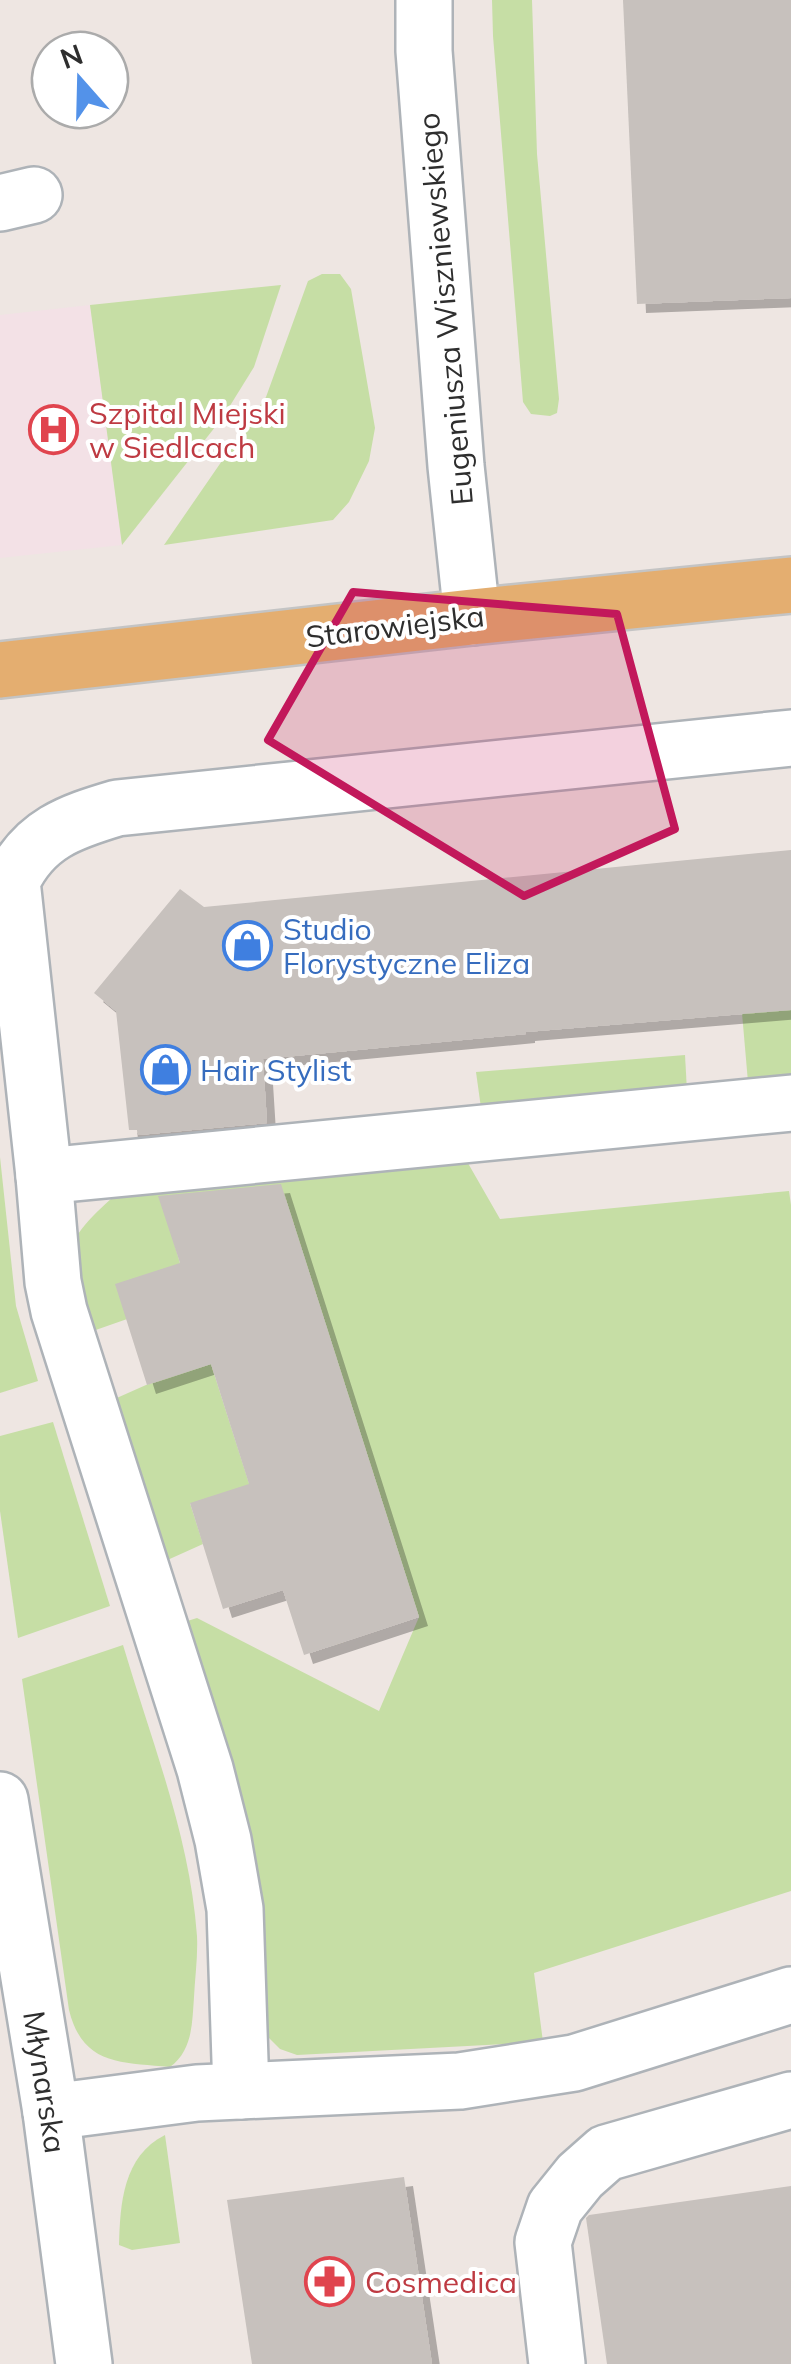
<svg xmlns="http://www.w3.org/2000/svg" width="791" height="2364" viewBox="0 0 791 2364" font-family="Mulish,sans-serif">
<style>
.medical{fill:#f3e1e6}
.green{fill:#c6dea5}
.building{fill:#c7c1bd;filter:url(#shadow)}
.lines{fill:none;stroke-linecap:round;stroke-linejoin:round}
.minor-casing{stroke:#aeb3b8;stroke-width:60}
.major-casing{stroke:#c4c4c4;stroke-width:60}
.minor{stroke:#fff;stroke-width:55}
.major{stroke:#e4ae70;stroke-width:55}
.marked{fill:#c2185b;fill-opacity:0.2;stroke:#c2185b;stroke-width:8;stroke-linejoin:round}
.labels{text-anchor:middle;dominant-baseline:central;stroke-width:8;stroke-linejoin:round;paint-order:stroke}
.street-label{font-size:30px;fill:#2e2e2e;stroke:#fff}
.health-label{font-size:30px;fill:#be3a42;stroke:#fff;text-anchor:start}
.shop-label{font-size:30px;fill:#366cbe;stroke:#fff;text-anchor:start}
</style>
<defs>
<filter id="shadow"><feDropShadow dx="9" dy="9" stdDeviation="0" flood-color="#0004"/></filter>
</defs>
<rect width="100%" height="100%" fill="#eee6e2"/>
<path class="medical" d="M 90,305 L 122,545 L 0,558 L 0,315 Z"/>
<g class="green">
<path d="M 492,0 L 532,0 L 537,154 L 559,399 L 557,413 L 550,416 L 531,414 L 523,402 L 493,36 Z"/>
<path d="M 322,274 L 340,274 L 351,289 L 375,428 L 369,461 L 349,502 L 333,520 L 164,545 L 266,397 L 308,281 Z"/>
<path d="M 281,285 L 254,367 L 223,417 L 122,545 L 90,305 Z"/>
<path d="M 791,1010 L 791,1077 L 748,1082 L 742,1013 Z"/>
<path d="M 685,1055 L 687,1091 L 481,1108 L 476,1072 Z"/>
<path d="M 0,1157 L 16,1306 L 38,1381 L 0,1393 Z"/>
<path d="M 465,1158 L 500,1219 L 789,1191 L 791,1205 L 791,1891 L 534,1973 L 543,2042 L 297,2055 L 280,2049 L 262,2031 L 181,1623 L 197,1618 L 379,1711 L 419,1617 L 286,1200 L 172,1236 L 190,1297 L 90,1332 C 86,1317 69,1266 70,1254 C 72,1232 103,1206 119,1192 Z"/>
<path d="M 211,1364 L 261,1521 L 190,1503 L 203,1544 L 163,1562 L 110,1401 L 146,1385 Z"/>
<path d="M 53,1422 L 110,1606 L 18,1638 L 0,1511 L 0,1436 Z"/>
<path d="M 123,1645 C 151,1740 190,1836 197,1936 C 198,1956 195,1977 194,1997 C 192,2023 193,2050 170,2067 C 121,2062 83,2066 69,2010 L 22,1679 Z"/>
<path d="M 165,2135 L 180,2243 L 132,2250 L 119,2245 C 120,2204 123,2156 165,2135 Z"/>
</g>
<g class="building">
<path d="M 623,0 L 791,0 L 791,298 L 637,304 Z"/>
<path d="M 791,850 L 791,1010 L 526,1032 L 526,1034 L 263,1059 L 267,1123 L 139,1135 L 137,1130 L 129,1130 L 116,1011 L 94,993 L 180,889 L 204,907 Z"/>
<path d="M 281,1184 L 419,1617 L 304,1655 L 283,1590 L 223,1609 L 190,1503 L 249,1484 L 211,1364 L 147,1385 L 115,1284 L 180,1263 L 158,1196 Z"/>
<path d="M 404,2177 L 432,2364 L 252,2364 L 227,2200 Z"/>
<path d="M 791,2186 L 791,2364 L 607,2364 L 586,2218 L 589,2215 Z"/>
</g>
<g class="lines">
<defs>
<g id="minor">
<path d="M 424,0 L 424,51 L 456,466 L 472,617"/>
<path d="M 0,203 L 34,195"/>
<path d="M 44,1176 L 791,1103"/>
<path d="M 0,1800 L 51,2112 L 84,2364"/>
<path d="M 241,2091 L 235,1909 L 223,1840 L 205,1769 L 59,1311 L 53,1282 L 44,1176 L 12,881 C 34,834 70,822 117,808 L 791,738"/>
<path d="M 51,2112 L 197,2093 L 460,2081 L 574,2063 L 791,1995"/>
<path d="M 557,2364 L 543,2242 L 555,2207 L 580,2176 L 606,2153 L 791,2100"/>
</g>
<path id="major" d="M 0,670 L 472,617 L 791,585"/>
</defs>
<use href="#minor" class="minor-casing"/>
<use href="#major" class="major-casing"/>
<use href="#minor" class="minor"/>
<use href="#major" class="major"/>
</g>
<path class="marked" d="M 353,592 L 617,614 L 675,829 L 524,896 L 268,740 Z"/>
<defs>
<symbol id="hospital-ring" viewBox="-11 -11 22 22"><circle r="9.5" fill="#fff" stroke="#e0444e" stroke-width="1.5"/><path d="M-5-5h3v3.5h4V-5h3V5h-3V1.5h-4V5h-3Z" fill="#e0444e"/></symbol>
<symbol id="shop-ring" viewBox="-11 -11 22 22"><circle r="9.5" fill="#fff" stroke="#3f7fe0" stroke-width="1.5"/><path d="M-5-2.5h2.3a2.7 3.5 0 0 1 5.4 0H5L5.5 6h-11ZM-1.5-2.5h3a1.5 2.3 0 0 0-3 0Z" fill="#3f7fe0"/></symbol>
<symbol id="pharmacy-ring" viewBox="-11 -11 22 22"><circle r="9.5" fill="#fff" stroke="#e0444e" stroke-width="1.5"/><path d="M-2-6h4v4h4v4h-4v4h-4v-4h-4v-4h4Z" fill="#e0444e"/></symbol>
</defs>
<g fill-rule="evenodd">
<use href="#hospital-ring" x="26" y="402" width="55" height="55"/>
<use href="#shop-ring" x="220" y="918" width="55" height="55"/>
<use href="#shop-ring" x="138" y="1042" width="55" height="55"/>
<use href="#pharmacy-ring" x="302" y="2254" width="55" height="55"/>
</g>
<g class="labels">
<g class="street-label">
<text transform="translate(445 309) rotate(-95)">Eugeniusza Wiszniewskiego</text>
<text transform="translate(395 626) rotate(-7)">Starowiejska</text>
<text transform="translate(45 2082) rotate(81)">Młynarska</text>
</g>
<g class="health-label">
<text x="89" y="413">Szpital Miejski<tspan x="89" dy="34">w Siedlcach</tspan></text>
<text x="365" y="2282">Cosmedica</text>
</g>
<g class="shop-label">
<text x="283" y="929">Studio<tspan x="283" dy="34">Florystyczne Eliza</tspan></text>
<text x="200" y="1070">Hair Stylist</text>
</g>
</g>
<g transform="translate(80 80) rotate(340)"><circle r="48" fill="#ffffff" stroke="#ababab" stroke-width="2.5"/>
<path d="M0-8L18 38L0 25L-18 38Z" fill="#5392e9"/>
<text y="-15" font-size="28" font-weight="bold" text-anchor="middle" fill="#2e2e2e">N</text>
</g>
</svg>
